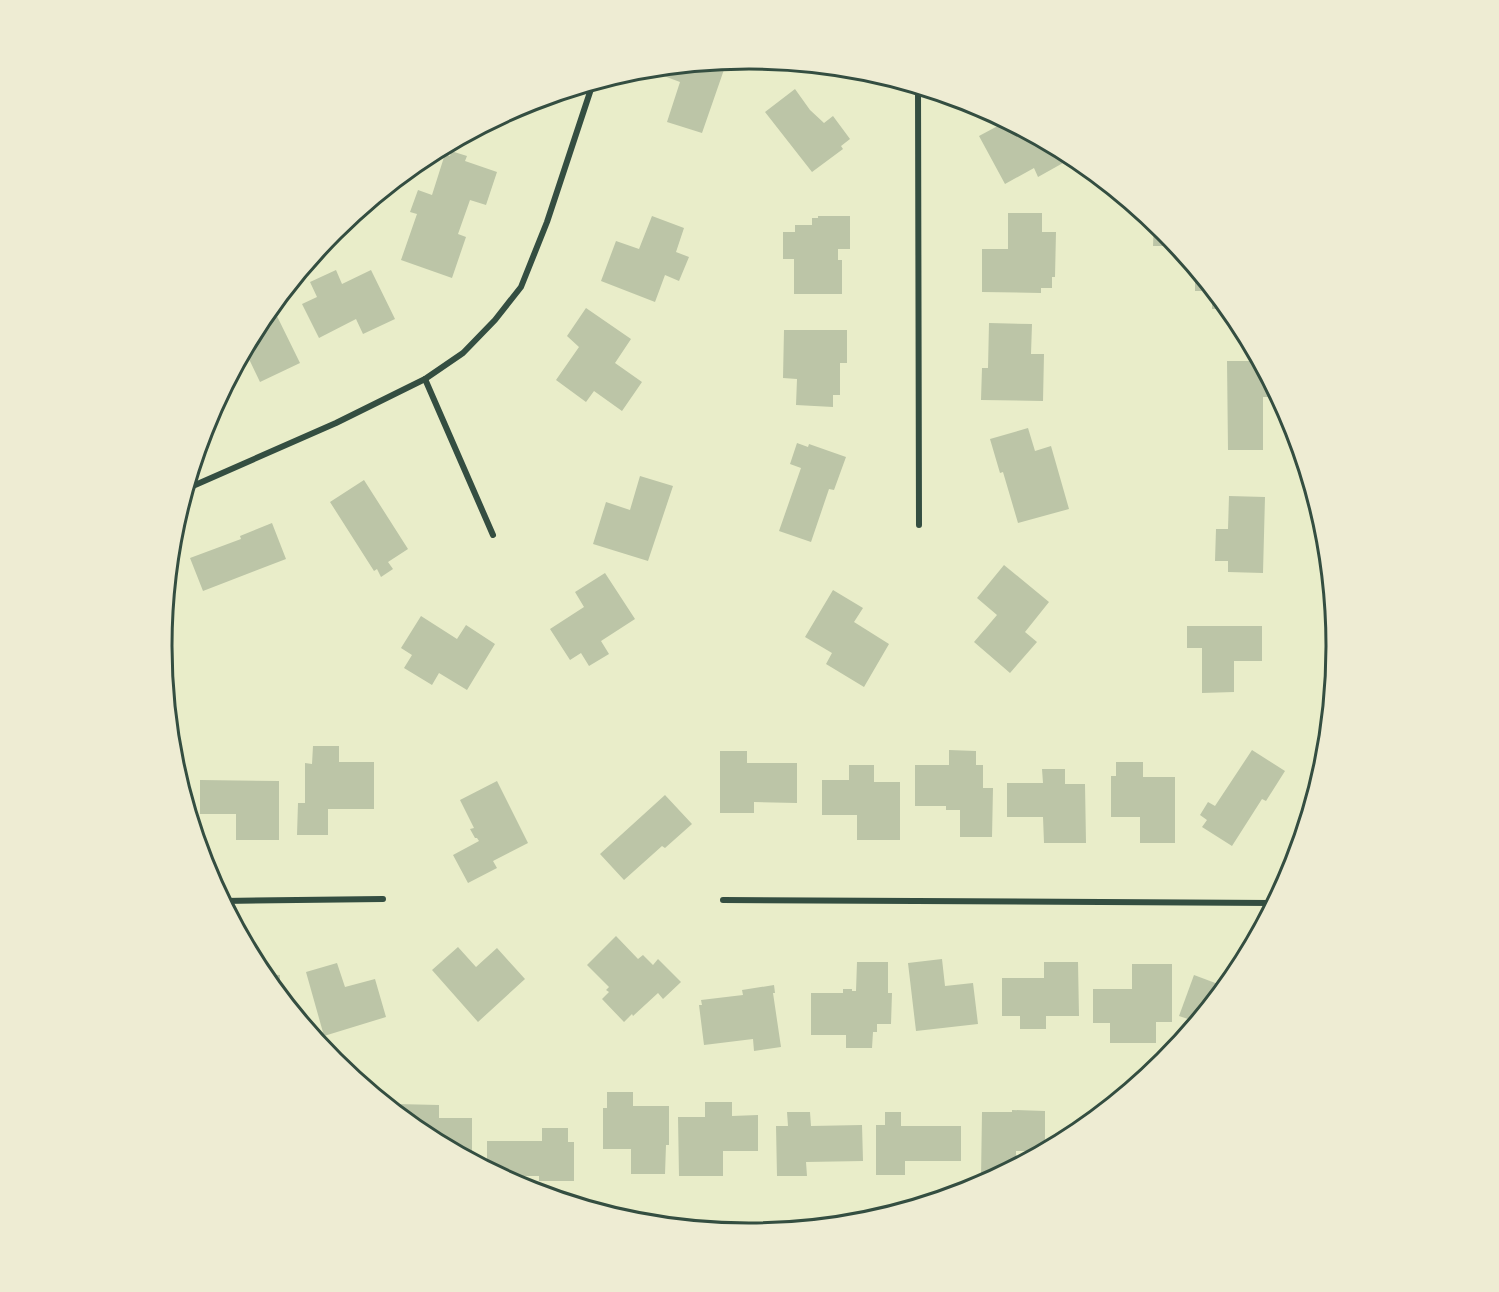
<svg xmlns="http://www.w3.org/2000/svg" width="1499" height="1292" viewBox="0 0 1499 1292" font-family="'Open Sans',sans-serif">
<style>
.building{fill:#bcc5a7}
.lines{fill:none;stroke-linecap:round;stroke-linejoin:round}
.minor{stroke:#344e41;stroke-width:6}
.rim{fill:none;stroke:#344e41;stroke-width:3}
</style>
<rect width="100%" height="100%" fill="#e9edc9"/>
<g class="building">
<path d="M 727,61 L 702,133 L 667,122 L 680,82 L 664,76 L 667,67 Z"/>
<path d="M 795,89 L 810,110 L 824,123 L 833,116 L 850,139 L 841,146 L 843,149 L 812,172 L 765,112 Z"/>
<path d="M 1007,121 L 1011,123 L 1018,133 L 1024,130 L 1063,151 L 1058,154 L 1063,163 L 1038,177 L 1034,168 L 1005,184 L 979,136 Z"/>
<path d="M 451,151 L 467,156 L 465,161 L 497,172 L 486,205 L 470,200 L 458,234 L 466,237 L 452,278 L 401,260 L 417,214 L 410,212 L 418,190 L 432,195 L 445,154 L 450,156 Z"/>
<path d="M 1008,213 L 1042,213 L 1042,232 L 1056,232 L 1055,277 L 1052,277 L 1052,288 L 1041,288 L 1041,293 L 982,292 L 982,249 L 1008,249 Z"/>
<path d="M 652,216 L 684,228 L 676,252 L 689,257 L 679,281 L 665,275 L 655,302 L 601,281 L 616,241 L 639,249 Z"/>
<path d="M 818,216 L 850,216 L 850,249 L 838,249 L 838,260 L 842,260 L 842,294 L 794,294 L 794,259 L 783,259 L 783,232 L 795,232 L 795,225 L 812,225 L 812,218 L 818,218 Z"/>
<path d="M 1154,221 L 1165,231 L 1177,246 L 1153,246 Z"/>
<path d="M 1195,268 L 1210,286 L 1229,309 L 1212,309 L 1212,291 L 1195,291 Z"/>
<path d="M 336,270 L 342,284 L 371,270 L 395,319 L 363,334 L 356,319 L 319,338 L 302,304 L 317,297 L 310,282 Z"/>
<path d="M 586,308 L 631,339 L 615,363 L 642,382 L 622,411 L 594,391 L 586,402 L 556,380 L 579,347 L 567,336 Z"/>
<path d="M 274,310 L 300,363 L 260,382 L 249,359 L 236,366 L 261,319 L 266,314 Z"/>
<path d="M 989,323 L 1032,324 L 1031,354 L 1044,354 L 1043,401 L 981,400 L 982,368 L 988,368 Z"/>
<path d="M 784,330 L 847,330 L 847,363 L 840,363 L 840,395 L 833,395 L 833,407 L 796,405 L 797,379 L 783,378 Z"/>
<path d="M 1227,361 L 1260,361 L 1268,376 L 1268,397 L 1263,397 L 1263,450 L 1228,450 Z"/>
<path d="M 1028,428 L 1035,451 L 1051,446 L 1069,509 L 1018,523 L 1003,472 L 1000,473 L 990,439 Z"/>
<path d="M 797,443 L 808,447 L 809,444 L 846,457 L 834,490 L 829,489 L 811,542 L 779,531 L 801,468 L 790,464 Z"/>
<path d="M 640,476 L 673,486 L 648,561 L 593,544 L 606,502 L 630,510 Z"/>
<path d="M 364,480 L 408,549 L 388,562 L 393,569 L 381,577 L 377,569 L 374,571 L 330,502 Z"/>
<path d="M 1229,496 L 1265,497 L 1263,573 L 1228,572 L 1228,561 L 1215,561 L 1216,529 L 1228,529 Z"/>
<path d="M 272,523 L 286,559 L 203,591 L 190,558 L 241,539 L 240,536 Z"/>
<path d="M 1004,565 L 1049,602 L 1025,632 L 1037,642 L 1010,673 L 974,642 L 997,615 L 977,598 Z"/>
<path d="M 605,573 L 635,619 L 601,641 L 609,654 L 589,666 L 581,653 L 570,660 L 550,629 L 584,607 L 575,592 Z"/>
<path d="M 833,590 L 863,608 L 854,622 L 889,644 L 864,687 L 826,664 L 832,653 L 805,637 Z"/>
<path d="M 166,603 L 170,620 L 164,621 L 165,618 Z"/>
<path d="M 421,616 L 457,639 L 466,625 L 495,644 L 467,690 L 439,673 L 432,685 L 404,668 L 412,655 L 401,648 Z"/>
<path d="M 1187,626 L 1262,626 L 1262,661 L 1234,661 L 1234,692 L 1202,693 L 1202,648 L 1187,648 Z"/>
<path d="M 313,746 L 339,746 L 339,762 L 374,762 L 374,809 L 328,809 L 328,835 L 297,835 L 298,803 L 305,803 L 305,763 L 312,764 Z"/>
<path d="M 949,750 L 976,751 L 976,765 L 983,765 L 983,788 L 993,788 L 992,837 L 960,837 L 960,810 L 946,810 L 946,806 L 915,806 L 915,765 L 949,765 Z"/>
<path d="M 1252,750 L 1285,771 L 1266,801 L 1262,799 L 1232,846 L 1202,827 L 1207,820 L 1200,815 L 1208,802 L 1215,806 Z"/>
<path d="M 720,751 L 747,751 L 747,763 L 797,763 L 797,803 L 754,802 L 754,813 L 720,813 Z"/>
<path d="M 1116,762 L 1143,762 L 1143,777 L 1175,777 L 1175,843 L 1140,843 L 1140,817 L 1111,817 L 1111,776 L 1116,776 Z"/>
<path d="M 849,765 L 874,765 L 874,782 L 900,782 L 900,840 L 857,840 L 857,815 L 822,815 L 822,780 L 849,780 Z"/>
<path d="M 1042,769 L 1065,769 L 1065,784 L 1085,784 L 1086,843 L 1044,843 L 1043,817 L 1007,817 L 1007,783 L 1043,783 Z"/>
<path d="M 179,778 L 187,779 L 187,805 Z"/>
<path d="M 200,780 L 279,781 L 279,840 L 236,840 L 236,814 L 200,814 Z"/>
<path d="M 497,781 L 528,843 L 493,861 L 497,868 L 468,883 L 453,855 L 479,841 L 477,838 L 475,838 L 470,829 L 474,828 L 460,800 Z"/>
<path d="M 665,795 L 692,824 L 665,848 L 662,846 L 624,880 L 600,854 Z"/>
<path d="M 616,936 L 638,959 L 643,955 L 653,965 L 658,959 L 681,982 L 663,999 L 658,993 L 633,1016 L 632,1014 L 624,1022 L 602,999 L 609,992 L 606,990 L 609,987 L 587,965 Z"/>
<path d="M 458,947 L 476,967 L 497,948 L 525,979 L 478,1022 L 432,970 Z"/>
<path d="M 942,959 L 945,986 L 973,983 L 978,1024 L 916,1031 L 908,963 Z"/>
<path d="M 857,962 L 888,962 L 888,993 L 892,993 L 891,1024 L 877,1024 L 877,1032 L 873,1032 L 872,1048 L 846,1048 L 846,1035 L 811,1035 L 811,993 L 843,993 L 843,989 L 852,989 L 852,991 L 856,991 Z"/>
<path d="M 1044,962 L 1078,962 L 1079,1016 L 1046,1016 L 1046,1029 L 1020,1029 L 1020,1016 L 1002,1016 L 1002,978 L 1044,978 Z"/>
<path d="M 337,963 L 345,987 L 375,979 L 386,1017 L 324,1036 L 306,972 Z"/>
<path d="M 1132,964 L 1172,964 L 1172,1022 L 1156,1022 L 1156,1043 L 1110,1043 L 1110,1023 L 1093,1023 L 1093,989 L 1132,989 Z"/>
<path d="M 263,974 L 280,975 L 280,995 L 273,986 Z"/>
<path d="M 1194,975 L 1226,987 L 1197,1022 L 1179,1016 Z"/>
<path d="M 774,985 L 775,993 L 773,993 L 781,1047 L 754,1051 L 753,1039 L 704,1045 L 699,1005 L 702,1005 L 701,1000 L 743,995 L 742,990 Z"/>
<path d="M 607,1092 L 633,1092 L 633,1106 L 669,1106 L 669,1145 L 666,1145 L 665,1174 L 631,1174 L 631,1149 L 603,1149 L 603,1108 L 607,1108 Z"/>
<path d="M 705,1102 L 732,1102 L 732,1116 L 758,1115 L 758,1151 L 723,1151 L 723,1176 L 679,1176 L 678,1117 L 705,1117 Z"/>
<path d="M 396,1104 L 439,1105 L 439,1118 L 472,1118 L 472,1160 L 423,1134 L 396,1112 Z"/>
<path d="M 1012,1110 L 1045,1111 L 1045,1151 L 1016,1151 L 1016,1166 L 993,1179 L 981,1179 L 982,1112 L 1012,1112 Z"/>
<path d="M 787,1112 L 810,1112 L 811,1126 L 862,1125 L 863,1161 L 806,1162 L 807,1176 L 777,1176 L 776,1126 L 788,1126 Z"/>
<path d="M 885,1112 L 901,1112 L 901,1126 L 961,1126 L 961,1161 L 905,1161 L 905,1175 L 876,1175 L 876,1125 L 885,1125 Z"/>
<path d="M 542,1128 L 568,1128 L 568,1142 L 574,1142 L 574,1181 L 539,1181 L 539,1176 L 502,1176 L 487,1169 L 487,1141 L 542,1141 Z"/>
</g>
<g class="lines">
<g class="minor">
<path d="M 918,86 L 919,525"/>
<path d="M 425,379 L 493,535"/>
<path d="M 186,489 L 336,423 L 425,379 L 463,353 L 495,320 L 521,287 L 547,222 L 593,83"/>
<path d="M 1332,695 L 1332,599"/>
<path d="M 723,900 L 1275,903"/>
<path d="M 223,901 L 383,899"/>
</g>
</g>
<path d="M0 0H1499V1292H0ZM172 646a577 577 0 1 1 1154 0a577 577 0 1 1-1154 0Z" fill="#eeecd3" fill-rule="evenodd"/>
<path class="rim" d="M172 646a577 577 0 1 1 1154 0a577 577 0 1 1-1154 0Z"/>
</svg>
